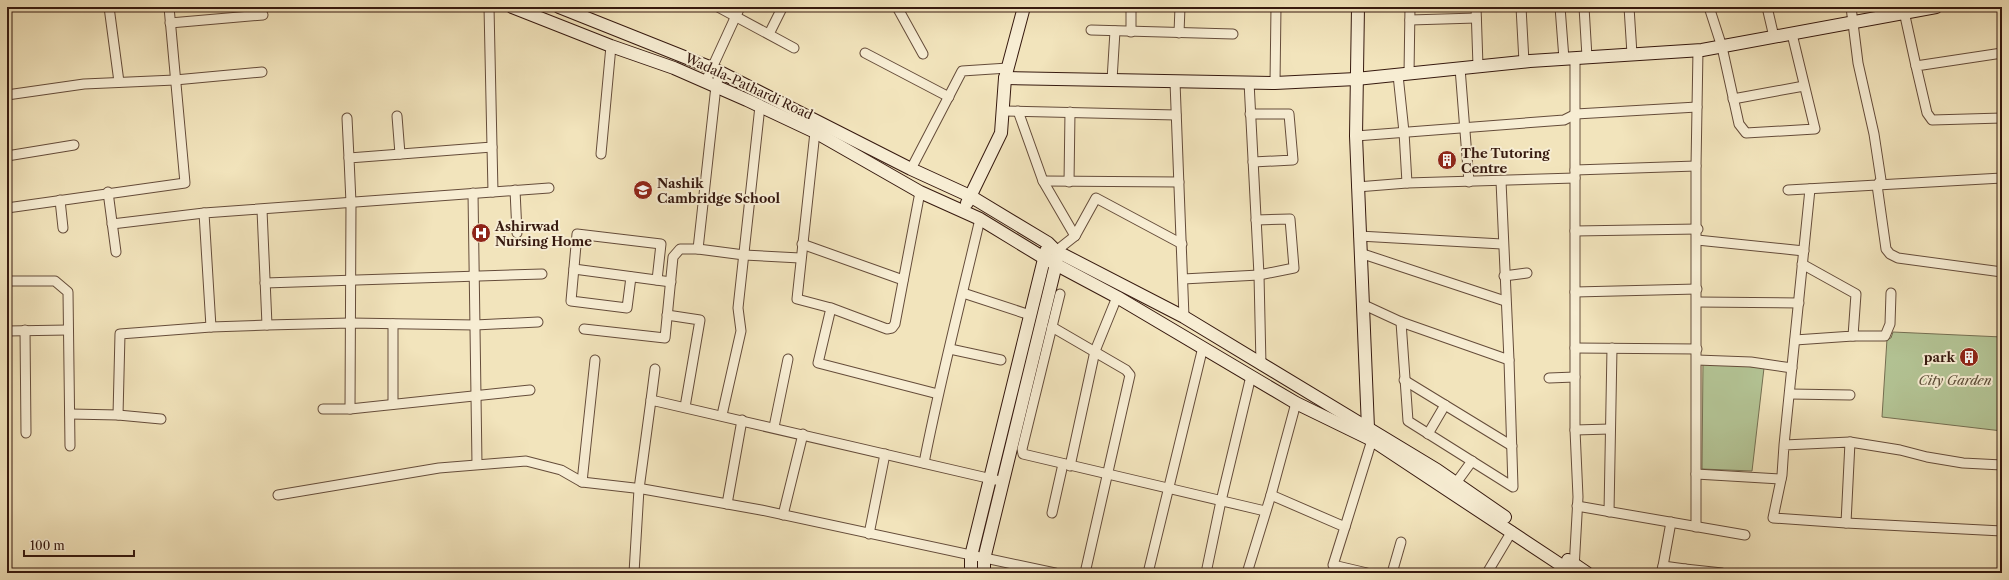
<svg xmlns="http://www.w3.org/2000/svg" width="2009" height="580" viewBox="0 0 2009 580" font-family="'Libre Caslon Text',serif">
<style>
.green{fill:#b4c596;stroke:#756f52}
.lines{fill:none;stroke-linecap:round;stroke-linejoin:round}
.street-casing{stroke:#654c3a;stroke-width:11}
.secondary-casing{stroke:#36190f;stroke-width:14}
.street{stroke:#f7edd3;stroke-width:9}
.secondary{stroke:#f7edd3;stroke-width:12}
.labels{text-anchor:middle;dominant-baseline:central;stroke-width:4;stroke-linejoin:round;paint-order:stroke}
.street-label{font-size:13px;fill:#36190f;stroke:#f7edd3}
.poi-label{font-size:13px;font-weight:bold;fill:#36190f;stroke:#f7edd3;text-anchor:start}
.park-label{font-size:13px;font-style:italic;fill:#5c4d38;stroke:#f7edd3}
</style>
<rect width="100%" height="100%" fill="#f2e4bc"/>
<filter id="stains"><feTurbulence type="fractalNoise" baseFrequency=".005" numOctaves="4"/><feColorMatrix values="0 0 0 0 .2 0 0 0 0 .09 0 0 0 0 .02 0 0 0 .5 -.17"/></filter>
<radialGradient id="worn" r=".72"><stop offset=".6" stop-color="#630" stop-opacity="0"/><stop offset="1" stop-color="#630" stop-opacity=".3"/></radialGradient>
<g class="green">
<path d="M 1893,332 L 2002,337 L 2002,431 L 1882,417 L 1887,339 L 1891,338 Z"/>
<path d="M 1703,362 L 1764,368 L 1752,471 L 1702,469 Z"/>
</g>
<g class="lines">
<defs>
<g id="street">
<path d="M 109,7 L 119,82"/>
<path d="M 718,7 L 794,48"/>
<path d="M 897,7 L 923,54"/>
<path d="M 1476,7 L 1478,66"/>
<path d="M 1521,7 L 1524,62"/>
<path d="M 1560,7 L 1564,59"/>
<path d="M 1584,7 L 1587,57"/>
<path d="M 1629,7 L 1632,54"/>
<path d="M 1709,7 L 1722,47 L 1739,124 L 1746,133 L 1815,129 L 1792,34"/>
<path d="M 1767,7 L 1774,37"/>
<path d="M 1903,7 L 1916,66"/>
<path d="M 1410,20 L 1476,18"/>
<path d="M 170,23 L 263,15"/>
<path d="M 1091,30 L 1233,34"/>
<path d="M 1131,32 L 1131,7"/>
<path d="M 1179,33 L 1180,7"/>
<path d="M 769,34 L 782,8"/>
<path d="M 865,53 L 949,97"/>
<path d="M 2002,53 L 1916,66 L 1927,113 L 1932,120 L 2002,118"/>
<path d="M 1460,68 L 1469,182"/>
<path d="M 1409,74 L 1410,7"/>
<path d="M 1398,75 L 1404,132 L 1407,183"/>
<path d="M 1112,80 L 1115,31"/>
<path d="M 706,81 L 740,7"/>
<path d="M 1175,82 L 1184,317"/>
<path d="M 1249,82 L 1259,275 L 1261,365"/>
<path d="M 1275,83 L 1276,7"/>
<path d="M 7,95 L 84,84 L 175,80 L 262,72"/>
<path d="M 1733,99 L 1804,86"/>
<path d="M 1003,111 L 1176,115"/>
<path d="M 1018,111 L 1043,181 L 1075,236 L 1056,251"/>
<path d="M 1250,114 L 1289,114 L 1293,160 L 1253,162"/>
<path d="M 397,116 L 400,154"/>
<path d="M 347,118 L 349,158"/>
<path d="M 815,132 L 797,299 L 831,308 L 818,363 L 938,394"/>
<path d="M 1356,136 L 1564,120 L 1576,114 L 1697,107"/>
<path d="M 492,147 L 493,192"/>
<path d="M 601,154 L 611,46"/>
<path d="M 7,156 L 74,145"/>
<path d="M 911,169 L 962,71 L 1008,68"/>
<path d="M 1575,170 L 1696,166"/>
<path d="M 2002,178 L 1877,185 L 1886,249 L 1890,254 L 1898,258 L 2002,272"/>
<path d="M 1043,181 L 1179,182"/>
<path d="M 1069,182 L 1070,112"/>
<path d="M 1357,187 L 1407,183 L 1575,178"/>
<path d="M 515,190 L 517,233"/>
<path d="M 1788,190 L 1877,185 L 1881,180 L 1874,134 L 1858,63 L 1851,7"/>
<path d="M 108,192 L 116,252"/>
<path d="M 473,193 L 477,464"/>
<path d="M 60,200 L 63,228"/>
<path d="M 7,208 L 185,183 L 169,7"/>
<path d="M 262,210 L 267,325"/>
<path d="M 112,224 L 204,213"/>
<path d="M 1575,231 L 1698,229"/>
<path d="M 1075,236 L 1096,198 L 1182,244"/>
<path d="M 1359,236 L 1502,244"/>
<path d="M 1697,240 L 1804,251"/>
<path d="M 802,244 L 903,280"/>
<path d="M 698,249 L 744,255 L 800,258"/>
<path d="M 1360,253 L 1505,301"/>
<path d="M 574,269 L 671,282"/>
<path d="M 1504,276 L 1527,273"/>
<path d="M 631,277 L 627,308 L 571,301 L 577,234 L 661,244 L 657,280"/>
<path d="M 1183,279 L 1259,275 L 1294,268 L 1290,219 L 1256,220"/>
<path d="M 7,281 L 55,281 L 68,292 L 70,446"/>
<path d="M 265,283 L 542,274"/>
<path d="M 1575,292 L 1697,289"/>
<path d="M 963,293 L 1030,315"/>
<path d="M 1060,294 L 1022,449 L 1023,454 L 1265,511"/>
<path d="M 1697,302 L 1799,303"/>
<path d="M 1362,304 L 1401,322 L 1509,360 L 1501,181"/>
<path d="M 831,308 L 887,329 L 892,328 L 895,324 L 920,192"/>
<path d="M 667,315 L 700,320 L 685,407"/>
<path d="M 1401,322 L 1408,421 L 1513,487 L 1509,360"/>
<path d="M 393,324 L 393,404"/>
<path d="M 211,327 L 204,213 L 549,188"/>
<path d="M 1052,327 L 1126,370 L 1130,375 L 1085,573"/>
<path d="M 584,329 L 665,338 L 673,257 L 680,249 L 698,249 L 716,86 L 720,72"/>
<path d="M 25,330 L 26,433"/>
<path d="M 7,331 L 68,330"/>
<path d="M 1853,336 L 1885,336 L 1890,324 L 1891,293"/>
<path d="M 1795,340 L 1853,336 L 1856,294 L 1802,264"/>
<path d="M 1575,348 L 1697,349"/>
<path d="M 950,349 L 1001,360"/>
<path d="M 1697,360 L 1751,362 L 1792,368"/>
<path d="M 1549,378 L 1575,377"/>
<path d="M 1404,380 L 1512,446"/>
<path d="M 1790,394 L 1850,395"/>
<path d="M 651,400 L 655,369"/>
<path d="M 323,409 L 350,409 L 530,390"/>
<path d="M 350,409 L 351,203 L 349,158 L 492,147 L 489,7"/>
<path d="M 70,414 L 118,415 L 161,419"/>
<path d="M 118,415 L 120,334 L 211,327 L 267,325 L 350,323 L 475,325 L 538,322"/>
<path d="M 722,415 L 741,331 L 738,308 L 760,106"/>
<path d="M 774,427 L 788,359"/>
<path d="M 1575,430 L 1610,429"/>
<path d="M 1428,434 L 1445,405"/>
<path d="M 1850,442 L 1900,450 L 1927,457 L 1963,463 L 2002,465"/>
<path d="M 1784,445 L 1850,442 L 1846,523 L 1773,518 L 1782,475 L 1784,445 L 1810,189"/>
<path d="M 924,463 C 940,381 961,300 980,219"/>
<path d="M 1070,466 L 1095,351 L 1117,297"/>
<path d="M 1696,474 L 1781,479"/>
<path d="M 582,482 L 595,360"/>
<path d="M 1456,483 L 1472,461"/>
<path d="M 278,495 L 439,468 L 526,461 L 561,470 L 582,482 L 643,489 L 761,510 L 1055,573"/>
<path d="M 1271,495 L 1296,403"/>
<path d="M 727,504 L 742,420"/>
<path d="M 1577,506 L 1745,535"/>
<path d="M 1609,512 L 1612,348"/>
<path d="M 1052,513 L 1063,464"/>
<path d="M 783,515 L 803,434"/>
<path d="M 1846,523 L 2002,531"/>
<path d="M 1345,527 L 1372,440"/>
<path d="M 1696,527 L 1696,166 L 1698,50"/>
<path d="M 869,534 L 885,454"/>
<path d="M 1663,566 L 1671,522"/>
<path d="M 1574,569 L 1578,497 L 1575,430 L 1575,58"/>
<path d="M 1685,569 L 1722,573"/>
<path d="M 634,573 L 639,489 L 651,400 L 996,480"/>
<path d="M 1148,573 L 1203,347"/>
<path d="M 1206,573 L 1221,501 L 1251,376"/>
<path d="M 1247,573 L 1271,495 L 1345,527 L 1333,565 L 1367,573"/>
<path d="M 1392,573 L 1401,542"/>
<path d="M 1487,573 L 1512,531"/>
<path d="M 1661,573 L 1663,566 L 1685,569 L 1689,573"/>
</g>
<g id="secondary">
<path d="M 512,7 L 611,46 L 674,68 L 747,100 L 815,132 L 920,192 L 980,219 L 1044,258 L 1117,297 L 1296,403 L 1372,440 L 1573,573"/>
<path d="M 559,7 L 712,68 L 911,169 L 970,196 L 1048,243 L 1056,251 L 1184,317 L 1437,470 L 1505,517"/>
<path d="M 1358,7 L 1356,136 L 1368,428 L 1366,433"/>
<path d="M 1005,78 L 1275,83 L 1356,79 L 1530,61 L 1702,50 L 1936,7"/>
<path d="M 967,203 L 1001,133 L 1005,78 L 1024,7"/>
<path d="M 1568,560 L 1587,573"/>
<path d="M 971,573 L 971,556 L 1046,251"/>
<path d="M 984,573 L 984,559 L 1056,264 L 1056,258"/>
</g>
</defs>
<use href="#street" class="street-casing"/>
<use href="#secondary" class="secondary-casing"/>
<use href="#street" class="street"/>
<use href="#secondary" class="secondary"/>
</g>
<defs>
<symbol id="building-disc" viewBox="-11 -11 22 22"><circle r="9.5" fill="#8f2418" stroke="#f7edd3"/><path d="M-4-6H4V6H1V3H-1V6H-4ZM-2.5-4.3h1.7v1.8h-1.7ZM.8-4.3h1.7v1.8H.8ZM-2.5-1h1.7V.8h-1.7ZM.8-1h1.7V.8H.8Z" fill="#fff"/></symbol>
<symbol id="school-disc" viewBox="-11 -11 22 22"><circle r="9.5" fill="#8f2418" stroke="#f7edd3"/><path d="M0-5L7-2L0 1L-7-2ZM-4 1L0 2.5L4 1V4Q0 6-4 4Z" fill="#fff"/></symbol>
<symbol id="hospital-disc" viewBox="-11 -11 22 22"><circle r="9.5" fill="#8f2418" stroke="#f7edd3"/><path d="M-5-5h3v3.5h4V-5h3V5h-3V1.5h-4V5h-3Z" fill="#fff"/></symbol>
</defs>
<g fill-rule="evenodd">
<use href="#building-disc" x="1436" y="149" width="22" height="22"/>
<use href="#school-disc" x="632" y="179" width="22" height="22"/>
<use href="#hospital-disc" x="470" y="222" width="22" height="22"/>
<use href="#building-disc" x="1958" y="346" width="22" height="22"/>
</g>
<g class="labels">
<g class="street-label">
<text transform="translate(749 86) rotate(25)">Wadala-Pathardi Road</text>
</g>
<g class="poi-label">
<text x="1461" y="153">The Tutoring<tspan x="1461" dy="15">Centre</tspan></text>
<text x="657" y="183">Nashik<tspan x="657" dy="15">Cambridge School</tspan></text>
<text x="495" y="226">Ashirwad<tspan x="495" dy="15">Nursing Home</tspan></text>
<text x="1955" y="357" text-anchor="end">park</text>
</g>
<g class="park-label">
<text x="1955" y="380">City Garden</text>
</g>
</g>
<rect width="2009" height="580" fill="none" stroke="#f2e4bc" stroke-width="24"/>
<rect x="8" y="8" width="1993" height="564" fill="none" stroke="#36190f" stroke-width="2"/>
<rect x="12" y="12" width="1985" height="556" fill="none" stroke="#36190f"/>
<path d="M24 550v6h110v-6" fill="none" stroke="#36190f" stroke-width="2"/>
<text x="30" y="550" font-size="12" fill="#36190f" stroke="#f7edd3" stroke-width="3" paint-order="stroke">100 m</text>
<rect width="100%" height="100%" filter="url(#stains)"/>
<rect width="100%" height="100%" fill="url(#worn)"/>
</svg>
